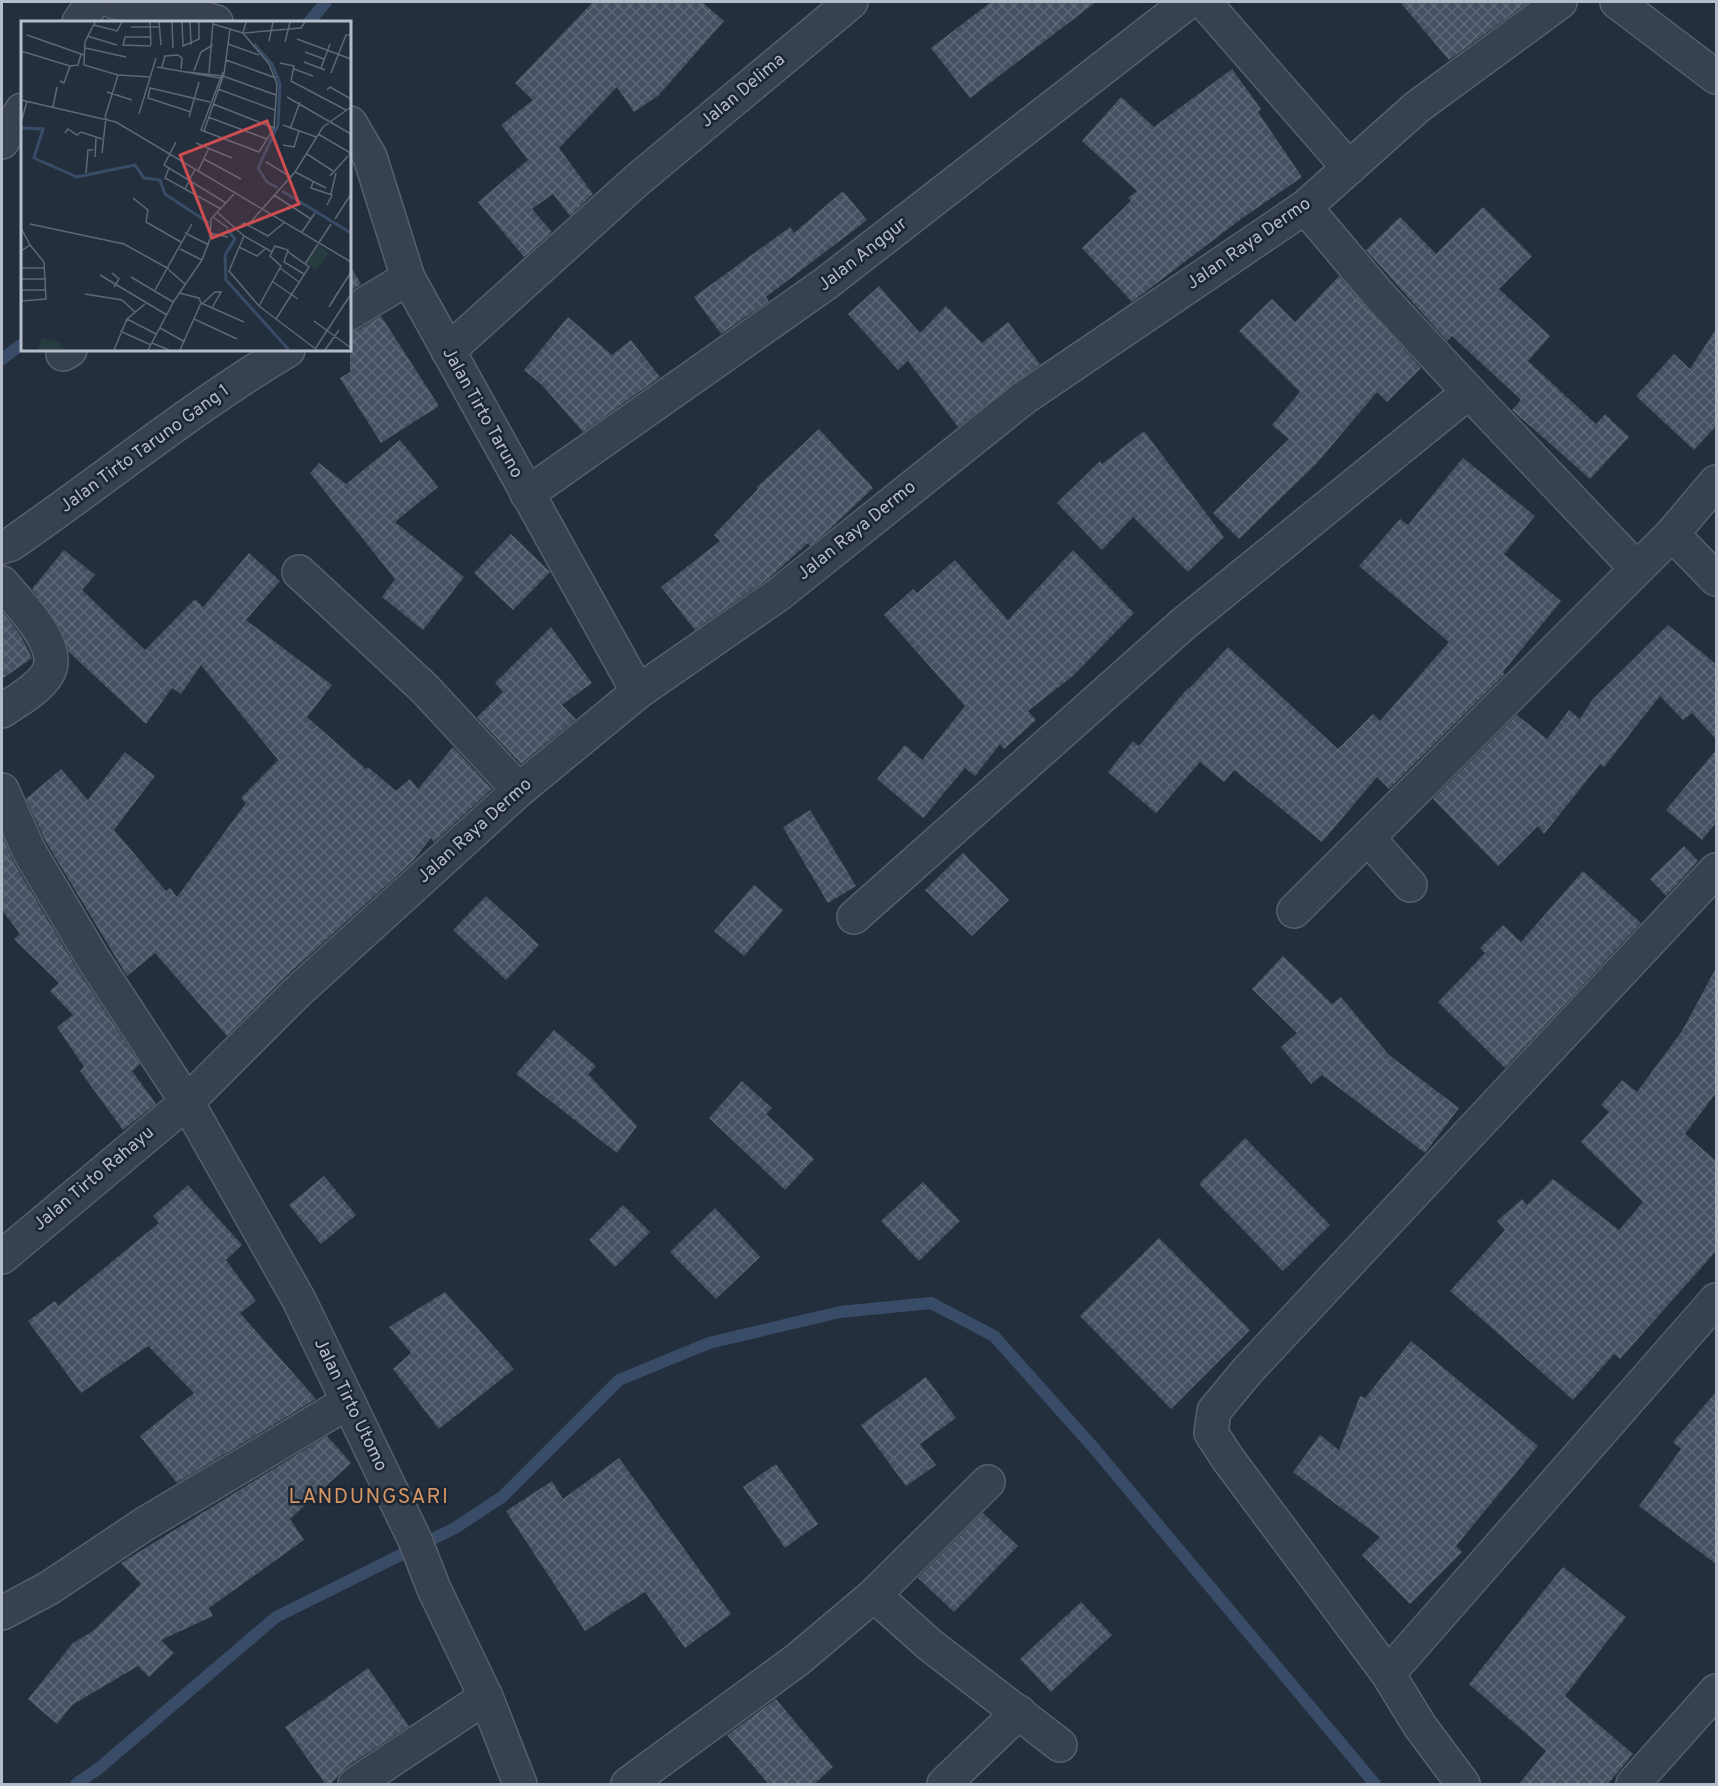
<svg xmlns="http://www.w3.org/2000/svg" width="1718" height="1786" viewBox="0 0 1718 1786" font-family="Overpass,sans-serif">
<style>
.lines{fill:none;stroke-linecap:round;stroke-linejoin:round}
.stream{stroke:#394c67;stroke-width:12}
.building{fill:url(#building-cross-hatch)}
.minor-casing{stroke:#565f6c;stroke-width:36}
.minor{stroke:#38414e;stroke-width:33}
.labels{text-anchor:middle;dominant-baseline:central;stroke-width:5;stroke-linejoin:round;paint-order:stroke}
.street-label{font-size:18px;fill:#b4bcc9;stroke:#1d2633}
.quarter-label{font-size:21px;letter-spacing:1.5px;fill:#d59563;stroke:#1d2633}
.inset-river{fill:none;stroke:#394c67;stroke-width:3}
.inset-road{fill:none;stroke:#5e6776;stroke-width:1.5}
.view{fill:#ce4d50;fill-opacity:0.15;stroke:#ce4d50;stroke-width:3}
.inset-edge{fill:none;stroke:#b4bcc9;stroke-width:3}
</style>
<defs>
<pattern id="building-cross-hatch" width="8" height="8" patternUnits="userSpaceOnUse" patternTransform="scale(1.5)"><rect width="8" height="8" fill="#455162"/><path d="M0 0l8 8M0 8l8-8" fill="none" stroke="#5d6877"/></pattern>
</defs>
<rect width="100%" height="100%" fill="#242f3e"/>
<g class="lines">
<g class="stream">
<path d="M 309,22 L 326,2"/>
<path d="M 2,359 L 22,344"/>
<path d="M 76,1784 L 98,1769 L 276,1617 L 455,1528 L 502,1497 L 619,1380 L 709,1343 L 840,1312 L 931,1303 L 994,1336 L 1093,1447 L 1375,1784"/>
</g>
</g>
<g class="building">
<path d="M 593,2 L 702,2 L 724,21 L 658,96 L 634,112 L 617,87 L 559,148 L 593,194 L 570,216 L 553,194 L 532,209 L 552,232 L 524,257 L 478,202 L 528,160 L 501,125 L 533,100 L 515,83 Z"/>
<path d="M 991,2 L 1096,2 L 970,98 L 931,48 Z"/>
<path d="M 1400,2 L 1529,2 L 1449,60 Z"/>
<path d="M 1232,69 L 1261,109 L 1258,112 L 1302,177 L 1241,219 L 1132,302 L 1082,248 L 1131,201 L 1128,198 L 1137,191 L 1082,141 L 1121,97 L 1154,127 Z"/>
<path d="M 843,191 L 867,220 L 766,297 L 769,301 L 721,334 L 694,297 L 790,227 L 794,233 Z"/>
<path d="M 1483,207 L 1532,256 L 1499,289 L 1550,336 L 1528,361 L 1596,424 L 1605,414 L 1629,437 L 1590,479 L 1512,410 L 1521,400 L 1452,336 L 1447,341 L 1366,250 L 1400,217 L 1436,254 Z"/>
<path d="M 350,266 L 361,284 L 350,291 Z"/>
<path d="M 1339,276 L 1421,368 L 1387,402 L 1377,392 L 1317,463 L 1239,539 L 1213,513 L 1289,439 L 1272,425 L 1300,392 L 1239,331 L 1272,299 L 1295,322 Z"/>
<path d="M 879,286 L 920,333 L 946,306 L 982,343 L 1008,322 L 1040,364 L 958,427 L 908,361 L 898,370 L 848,314 Z"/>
<path d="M 381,316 L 439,406 L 381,443 L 340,378 L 350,372 L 350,332 L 360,329 Z"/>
<path d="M 568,317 L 612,355 L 631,340 L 660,377 L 583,432 L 542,385 L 524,370 Z"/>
<path d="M 1716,329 L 1716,426 L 1694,450 L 1636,396 L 1674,354 L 1690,369 Z"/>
<path d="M 819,429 L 873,488 L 830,529 L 810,546 L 808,543 L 768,579 L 695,630 L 661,587 L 720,541 L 714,535 L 758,489 L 756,488 Z"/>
<path d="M 1144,431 L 1224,537 L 1188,572 L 1133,517 L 1102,550 L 1057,503 L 1100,461 L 1102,464 Z"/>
<path d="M 400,440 L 438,487 L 395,522 L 464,577 L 423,630 L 382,597 L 395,579 L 310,473 L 319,463 L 346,484 Z"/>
<path d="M 1463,458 L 1535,516 L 1504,554 L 1561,601 L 1503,672 L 1505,674 L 1389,789 L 1377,777 L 1322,842 L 1234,770 L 1224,782 L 1200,762 L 1156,813 L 1108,772 L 1133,741 L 1139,746 L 1188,688 L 1189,689 L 1228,647 L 1338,749 L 1373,714 L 1380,721 L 1449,642 L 1359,566 L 1400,519 L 1408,525 Z"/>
<path d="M 511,534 L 550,572 L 513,610 L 474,573 Z"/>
<path d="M 64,550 L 95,575 L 82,590 L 145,650 L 195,599 L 203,607 L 249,553 L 280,581 L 246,620 L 332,685 L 307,717 L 366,769 L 368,767 L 396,791 L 410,779 L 418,789 L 453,747 L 492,789 L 434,842 L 431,838 L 413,861 L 282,980 L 227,1036 L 155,953 L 127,976 L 46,842 L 26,799 L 61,769 L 88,800 L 125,752 L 155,776 L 114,830 L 166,891 L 170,888 L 177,897 L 246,803 L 241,798 L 278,760 L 201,665 L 181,694 L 172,688 L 146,724 L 69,652 L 60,628 L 32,589 Z"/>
<path d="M 1073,550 L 1134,613 L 1074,675 L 1028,711 L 1036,720 L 1004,749 L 1000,744 L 975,776 L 965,768 L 923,818 L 877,779 L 905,745 L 922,760 L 965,706 L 884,615 L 913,589 L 917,593 L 955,560 L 1008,620 Z"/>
<path d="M 2,611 L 21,636 L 32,658 L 2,679 Z"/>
<path d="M 1668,625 L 1716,664 L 1716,739 L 1692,713 L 1683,720 L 1660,696 L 1604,767 L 1600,764 L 1544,834 L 1538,826 L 1498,866 L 1433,799 L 1517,715 L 1547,739 L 1569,710 L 1580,719 L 1592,700 Z"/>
<path d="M 551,627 L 592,683 L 562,705 L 576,719 L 521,764 L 477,717 L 503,692 L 495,683 Z"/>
<path d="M 1716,750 L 1716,823 L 1702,840 L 1666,810 Z"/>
<path d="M 810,810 L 856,886 L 828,903 L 783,827 Z"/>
<path d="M 2,835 L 13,861 L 77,969 L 140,1064 L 132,1071 L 156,1104 L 123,1130 L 80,1071 L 84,1067 L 57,1027 L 73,1015 L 50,991 L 59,983 L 14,939 L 20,934 L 2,910 Z"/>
<path d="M 1684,846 L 1698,861 L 1666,896 L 1650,879 Z"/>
<path d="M 963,853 L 1009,900 L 972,936 L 925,890 Z"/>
<path d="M 1583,871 L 1641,923 L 1505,1068 L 1438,1002 L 1485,953 L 1480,948 L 1503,925 L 1521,942 Z"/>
<path d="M 754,885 L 783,910 L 744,956 L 714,931 Z"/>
<path d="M 486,896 L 539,945 L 506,980 L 453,930 Z"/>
<path d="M 1283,956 L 1332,1004 L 1341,997 L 1389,1055 L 1459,1108 L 1425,1153 L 1322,1075 L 1311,1084 L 1281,1047 L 1297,1033 L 1252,989 Z"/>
<path d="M 1716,968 L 1716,1093 L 1685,1134 L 1716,1161 L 1716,1251 L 1620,1359 L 1614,1354 L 1573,1400 L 1450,1291 L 1505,1230 L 1497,1221 L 1522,1199 L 1527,1205 L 1553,1179 L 1619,1230 L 1643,1202 L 1581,1142 L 1609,1112 L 1601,1105 L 1622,1080 L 1637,1092 L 1682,1031 Z"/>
<path d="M 554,1030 L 596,1066 L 588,1074 L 637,1126 L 617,1153 L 516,1074 Z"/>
<path d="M 742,1081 L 772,1108 L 766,1114 L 814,1159 L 785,1190 L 709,1118 Z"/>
<path d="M 1245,1138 L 1330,1225 L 1283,1271 L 1199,1184 Z"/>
<path d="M 324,1176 L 356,1215 L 321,1244 L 289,1205 Z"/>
<path d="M 923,1182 L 960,1221 L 919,1261 L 881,1221 Z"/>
<path d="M 188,1185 L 242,1245 L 226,1260 L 256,1301 L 240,1313 L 316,1399 L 177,1483 L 140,1436 L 194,1393 L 148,1346 L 81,1393 L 28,1321 L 55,1301 L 58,1306 L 159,1223 L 153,1216 Z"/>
<path d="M 623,1205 L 650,1232 L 615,1267 L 589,1240 Z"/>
<path d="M 715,1208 L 760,1257 L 716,1299 L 670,1252 Z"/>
<path d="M 1159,1238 L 1250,1330 L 1171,1409 L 1080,1316 Z"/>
<path d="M 445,1292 L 514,1369 L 439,1429 L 393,1369 L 411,1353 L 389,1327 Z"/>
<path d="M 1411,1341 L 1538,1446 L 1456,1546 L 1462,1552 L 1410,1604 L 1362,1555 L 1380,1537 L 1293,1472 L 1320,1435 L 1339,1450 L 1360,1396 L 1365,1398 Z"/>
<path d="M 926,1377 L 956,1418 L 920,1444 L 936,1465 L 906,1486 L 861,1425 Z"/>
<path d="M 1716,1392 L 1716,1564 L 1639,1506 L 1681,1449 L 1673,1442 Z"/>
<path d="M 327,1436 L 351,1463 L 290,1519 L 304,1540 L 209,1608 L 213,1616 L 161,1640 L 174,1653 L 149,1677 L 138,1666 L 72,1705 L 57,1724 L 28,1699 L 73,1643 L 93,1631 L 141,1584 L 121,1563 Z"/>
<path d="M 619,1458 L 731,1614 L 685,1648 L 645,1592 L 585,1631 L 506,1511 L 552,1481 L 563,1499 Z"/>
<path d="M 776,1464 L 818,1524 L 785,1548 L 743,1487 Z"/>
<path d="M 983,1513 L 1018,1546 L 954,1612 L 918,1578 Z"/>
<path d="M 1563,1567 L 1626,1617 L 1565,1696 L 1633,1754 L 1607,1785 L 1518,1785 L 1546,1751 L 1469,1684 Z"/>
<path d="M 1081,1602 L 1112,1635 L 1051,1692 L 1020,1659 Z"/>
<path d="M 368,1668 L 409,1726 L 345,1768 L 330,1785 L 326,1785 L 285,1727 Z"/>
<path d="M 776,1699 L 833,1767 L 813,1785 L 769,1785 L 727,1735 Z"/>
</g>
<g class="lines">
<defs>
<g id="minor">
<path d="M 114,2 L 192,15 L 216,22"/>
<path d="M 1204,2 L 1349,168"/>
<path d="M 1617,2 L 1716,77"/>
<path d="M 79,22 L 93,2"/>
<path d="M 350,123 L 370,157 L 408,278 L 638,692"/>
<path d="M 2,142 L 22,110"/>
<path d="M 1305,207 L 1379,295 L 1469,392 L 1636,568"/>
<path d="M 350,313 L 408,278"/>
<path d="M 448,351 L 636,181 L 851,2"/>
<path d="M 63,354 L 70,350"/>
<path d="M 527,494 L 825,284 L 1188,2"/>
<path d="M 1672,534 L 1716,579"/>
<path d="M 2,547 L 11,544 C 104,480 191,408 288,350"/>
<path d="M 299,572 L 424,688 L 519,790"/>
<path d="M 2,583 C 18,603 63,645 48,673 C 39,689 16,701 2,711"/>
<path d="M 2,790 L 29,851 L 93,959 L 187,1102 L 299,1300 L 415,1540 L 434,1589 L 486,1697 L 520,1784"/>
<path d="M 1368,838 L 1410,885"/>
<path d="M 1294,911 L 1672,534 L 1716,482"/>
<path d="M 854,917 L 1182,625 L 1469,392"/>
<path d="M 2,1257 L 187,1102 L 295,994 L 519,790 L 638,692 L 779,594 L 1025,397 L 1305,207 L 1417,107 L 1560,2"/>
<path d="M 874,1595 L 930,1645 L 1060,1745"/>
<path d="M 2,1613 L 49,1588 L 143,1525 L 348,1402"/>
<path d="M 1388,1674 L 1716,1300"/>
<path d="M 355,1784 L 486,1697"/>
<path d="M 628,1784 L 797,1660 L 874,1595 L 988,1482"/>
<path d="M 944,1784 L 1019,1712"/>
<path d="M 1463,1784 L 1420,1726 L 1388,1674 L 1228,1459 L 1211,1433 L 1214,1411 L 1248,1370 L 1716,870"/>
<path d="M 1633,1784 L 1716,1691"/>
</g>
</defs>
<use href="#minor" class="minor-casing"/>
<use href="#minor" class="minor"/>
</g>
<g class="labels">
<g class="street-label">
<text transform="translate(743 91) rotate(-40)">Jalan Delima</text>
<text transform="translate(1249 244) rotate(-35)">Jalan Raya Dermo</text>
<text transform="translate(863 255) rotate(-38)">Jalan Anggur</text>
<text transform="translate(482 413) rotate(61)">Jalan Tirto Taruno</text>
<text transform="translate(145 449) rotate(-36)">Jalan Tirto Taruno Gang 1</text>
<text transform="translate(857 531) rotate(-39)">Jalan Raya Dermo</text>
<text transform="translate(475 831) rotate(-42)">Jalan Raya Dermo</text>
<text transform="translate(94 1179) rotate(-40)">Jalan Tirto Rahayu</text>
<text transform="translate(350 1405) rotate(64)">Jalan Tirto Utomo</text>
</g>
<g class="quarter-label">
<text x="369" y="1497">LANDUNGSARI</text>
</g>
</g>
<g transform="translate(21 21)">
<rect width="330" height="330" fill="#242f3e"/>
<path d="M 21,317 L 38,321 L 45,329 L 16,329 Z" fill="#263c3f"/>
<path d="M 298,224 L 308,232 L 295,250 L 285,242 Z" fill="#263c3f"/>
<path class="inset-river" d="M 233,23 L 251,43 L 259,63 L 257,104 L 237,147 L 246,161 L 257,167M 0,107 L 22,108 L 13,137 L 56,156 L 114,144 L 123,157 L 139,159 L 144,173 L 188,202M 261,170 L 330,212M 206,208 L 214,218 L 204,234 L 205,259 L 268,329"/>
<path class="inset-road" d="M 74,1 L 64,21 L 63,44 L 97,54 L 84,96M 129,1 L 130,23 L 129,25 L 102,24 L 104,16 L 129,16M 138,1 L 140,24M 151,1 L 152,27M 161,1 L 162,25 L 178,18 L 178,1M 169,1 L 170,24M 192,3 L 222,12 L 225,1M 73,4 L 96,10 L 101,1M 110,6 L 138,6M 6,14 L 63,34M 66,15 L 96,24M 276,18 L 330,38M 248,20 L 252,1M 264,21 L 269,1M 207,23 L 238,34M 64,27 L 105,36M 0,30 L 49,45M 284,31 L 303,38M 205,39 L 255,57M 283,41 L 304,49M 259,42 L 273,45 L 270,60 L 325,89M 136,46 L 199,57M 141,46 L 144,35 L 157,34 L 161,37 L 160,48M 300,47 L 309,23M 273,48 L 292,55M 173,50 L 180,31 L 192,24M 166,51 L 202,55 L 255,74M 202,51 L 180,109 L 238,131 L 253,107 L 256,63 L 248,43 L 222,12 L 280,7 L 284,1M 188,52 L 192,1M 310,52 L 325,14 L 330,14M 97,54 L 130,56M 39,60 L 43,62 L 49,45 L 57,44 L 60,33M 197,68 L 254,89M 306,69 L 309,66 L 330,78M 86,71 L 111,79M 266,76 L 330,113M 0,79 L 95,101 L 330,241M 192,83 L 253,107M 32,86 L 36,66M 170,91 L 127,77 L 129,67 L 189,81M 118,93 L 135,37M 168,96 L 178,61M 187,96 L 246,118M 0,102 L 6,80M 262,104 L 295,116M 269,108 L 279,81M 183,110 L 203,53 L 209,8M 44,112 L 47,108 L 56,114 L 60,111 L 81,118M 297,113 L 328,131 L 330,138M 155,121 L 143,144 L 205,182M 175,122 L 211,137M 262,124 L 273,126 L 278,110M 81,132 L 85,96M 286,133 L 312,150M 74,136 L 75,117M 183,138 L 220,158M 245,141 L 270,156M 148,147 L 144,157 L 200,188M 177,150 L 188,127M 274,151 L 305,167M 65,152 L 67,129 L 72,129M 309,155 L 327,135M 292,161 L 290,167 L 311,174 L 306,184M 164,168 L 174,148M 310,173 L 315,152M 253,174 L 290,198M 112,177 L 127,189 L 125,201 L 160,221M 197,192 L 223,215 L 251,231M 192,196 L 207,207M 314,198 L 330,173M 9,203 L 103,223 L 148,248M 227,204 L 274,151 L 302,106 L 330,86M 0,207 L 9,224 L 0,230M 218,207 L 223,202 L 247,215 L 264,201M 281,211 L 294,192M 164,212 L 188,224M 189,212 L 207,216M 223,215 L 208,250 L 238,285 L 296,329M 218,226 L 236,235 L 245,227M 159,228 L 181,239M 284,243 L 310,203M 0,247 L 24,247M 259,247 L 278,261M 148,249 L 165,264M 91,252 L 98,258 L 93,266M 79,254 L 146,294M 110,256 L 152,281M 0,258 L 1,280 L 25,278 L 23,241 L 9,224M 0,258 L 25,258M 252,261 L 277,278M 0,269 L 25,269M 134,269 L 171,203M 317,271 L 308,286 L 330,251M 158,272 L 178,277 L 180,282M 64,273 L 101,279 L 114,291M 180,282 L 223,301M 181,283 L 194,271 L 200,271 L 191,287M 238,285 L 260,245 L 249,235 L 254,225 L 267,229 L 263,241 L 283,253M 106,298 L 135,313M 173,298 L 216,318M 255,298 L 288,246 L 266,230M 293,300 L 330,327M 139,307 L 164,321M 99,310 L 130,324M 131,322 L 148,329M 294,328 L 330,273M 93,329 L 106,298 L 124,283M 127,329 L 153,280 L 181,239 L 189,218 L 190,198 L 213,173M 159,329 L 180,282M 304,329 L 318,309"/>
<path class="view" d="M 246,100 L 278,183 L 191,217 L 159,134 Z"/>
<rect width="330" height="330" class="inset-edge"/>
</g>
<rect width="1718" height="1786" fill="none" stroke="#b4bcc9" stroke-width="6"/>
</svg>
